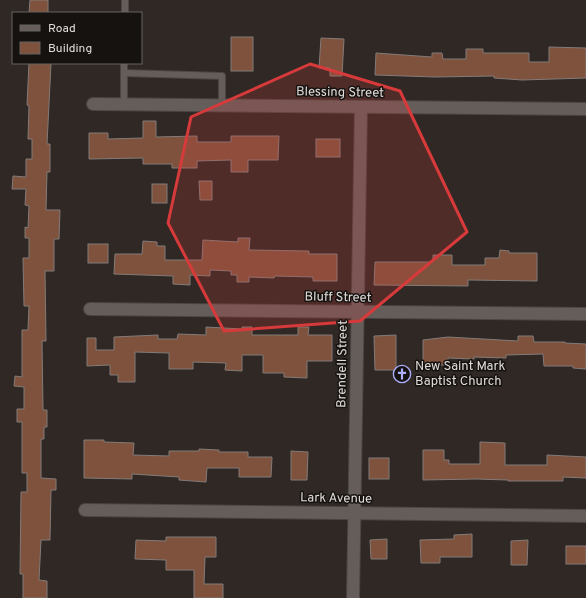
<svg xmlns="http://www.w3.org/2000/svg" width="586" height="598" viewBox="0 0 586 598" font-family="Overpass,sans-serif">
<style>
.building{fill:#7f523d;stroke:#837b78}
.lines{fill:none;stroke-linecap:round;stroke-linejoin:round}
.lane-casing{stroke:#4b4643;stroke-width:8}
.street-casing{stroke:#4b4643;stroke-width:14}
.lane{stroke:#655d5a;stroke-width:6}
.street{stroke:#655d5a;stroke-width:12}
.marked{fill:#d73a3a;fill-opacity:0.2;stroke:#d73a3a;stroke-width:3;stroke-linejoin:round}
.labels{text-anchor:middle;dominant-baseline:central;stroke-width:3;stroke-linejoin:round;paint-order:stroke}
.street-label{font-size:13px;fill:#e0dcda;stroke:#151210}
.poi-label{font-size:13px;fill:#e0dcda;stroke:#151210;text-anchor:start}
</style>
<rect width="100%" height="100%" fill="#2f2825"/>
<g class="building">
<path d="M 30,0 L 48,0 L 48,13 L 29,13 Z"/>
<rect x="231" y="37" width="22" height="34"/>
<path d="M 321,38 L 344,39 L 342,76 L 330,76 L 330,68 L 319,68 Z"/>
<path d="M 549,47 L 586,48 L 586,78 L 522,80 L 494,78 L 494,76 L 435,77 L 375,75 L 376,53 L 432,57 L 432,53 L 442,53 L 443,59 L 466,59 L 466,49 L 483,49 L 483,53 L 529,53 L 529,62 L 549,62 Z"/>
<path d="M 29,63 L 51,63 L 47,144 L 50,144 L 50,172 L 47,172 L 46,210 L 60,210 L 59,239 L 54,239 L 54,271 L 45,271 L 46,341 L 42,341 L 43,410 L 47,410 L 47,427 L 44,427 L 44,439 L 41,439 L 41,478 L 56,479 L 56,490 L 51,490 L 50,540 L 41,540 L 39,580 L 47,581 L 47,598 L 23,598 L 23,574 L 20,574 L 21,492 L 27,492 L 27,473 L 22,473 L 22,422 L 17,422 L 17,409 L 24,409 L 24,387 L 14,386 L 15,376 L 22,377 L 22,330 L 28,330 L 29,306 L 24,306 L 23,258 L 29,258 L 29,238 L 25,238 L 25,227 L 28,228 L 29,206 L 25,205 L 26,189 L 12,189 L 13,176 L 26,177 L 26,159 L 32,159 L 32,139 L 28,139 L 29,106 L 27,105 Z"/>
<path d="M 143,121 L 156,121 L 156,137 L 197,136 L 197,142 L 231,142 L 231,136 L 279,136 L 278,160 L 248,160 L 248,172 L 231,172 L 231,160 L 197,161 L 197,168 L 172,168 L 172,164 L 143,164 L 143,158 L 89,159 L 89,133 L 108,133 L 108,139 L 143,138 Z"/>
<rect x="316" y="139" width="24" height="18"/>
<path d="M 199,181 L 212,181 L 212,200 L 200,200 Z"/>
<rect x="152" y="184" width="15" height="19"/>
<path d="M 238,238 L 250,238 L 249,250 L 309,251 L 309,254 L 337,254 L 337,281 L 313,281 L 313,277 L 275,276 L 274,278 L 249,277 L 249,282 L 237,282 L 237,275 L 231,275 L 231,271 L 210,270 L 210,276 L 190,275 L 190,285 L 173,284 L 173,276 L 114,274 L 115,254 L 142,254 L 143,241 L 157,242 L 157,246 L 165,246 L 165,260 L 202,260 L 203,240 L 238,242 Z"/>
<rect x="88" y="244" width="20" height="19"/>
<path d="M 500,250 L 509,251 L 509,253 L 537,253 L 537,281 L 468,280 L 468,286 L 374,285 L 375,262 L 433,262 L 433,255 L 452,255 L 452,265 L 485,265 L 485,258 L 499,258 Z"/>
<path d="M 206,327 L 242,329 L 242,327 L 252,327 L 252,335 L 298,335 L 298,327 L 309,327 L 308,335 L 332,335 L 332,361 L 307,361 L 307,378 L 284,377 L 284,373 L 263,373 L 263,355 L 242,355 L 242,371 L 225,370 L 226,363 L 193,362 L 193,369 L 169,369 L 169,353 L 135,352 L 135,382 L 118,382 L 118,375 L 110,375 L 110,365 L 87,366 L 87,338 L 96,338 L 96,350 L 114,350 L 114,337 L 158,335 L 158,339 L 177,339 L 178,334 L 206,335 Z"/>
<path d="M 396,335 L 396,370 L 375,370 L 374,336 Z"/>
<path d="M 518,336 L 533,336 L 534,342 L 565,342 L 565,343 L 586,344 L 586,369 L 573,368 L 573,366 L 544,366 L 543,354 L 506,355 L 506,358 L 474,357 L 474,359 L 448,358 L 448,365 L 423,365 L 423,340 L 448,337 L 518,341 Z"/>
<path d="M 84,440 L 104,440 L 104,442 L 134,443 L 133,455 L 169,456 L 169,451 L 199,451 L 199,449 L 219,450 L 219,452 L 248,452 L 248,457 L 272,457 L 271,477 L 239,477 L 239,468 L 207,468 L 206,482 L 179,480 L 179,477 L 132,474 L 132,479 L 84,478 Z"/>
<path d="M 480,442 L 505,443 L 505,465 L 547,465 L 547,455 L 586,457 L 586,478 L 563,477 L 563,481 L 508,481 L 508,480 L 476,479 L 423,480 L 423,450 L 444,450 L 444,460 L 449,460 L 449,464 L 480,464 Z"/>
<path d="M 291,451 L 308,452 L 307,480 L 291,480 Z"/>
<rect x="369" y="458" width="20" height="21"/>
<path d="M 472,534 L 472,557 L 440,557 L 440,563 L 421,563 L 420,540 L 454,539 L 454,535 Z"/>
<path d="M 166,537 L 216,537 L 216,557 L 205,557 L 204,584 L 223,584 L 223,598 L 194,598 L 194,570 L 166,570 L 166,560 L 135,559 L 136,540 L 166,541 Z"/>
<path d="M 387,539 L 387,559 L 371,559 L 370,540 Z"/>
<path d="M 528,540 L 527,565 L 511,565 L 511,541 Z"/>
<rect x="566" y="546" width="20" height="18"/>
</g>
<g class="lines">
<defs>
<g id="lane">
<path d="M 125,13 L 125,0"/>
<path d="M 124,73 L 222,76 L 222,106"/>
<path d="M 124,104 L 124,63"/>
</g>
<g id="street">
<path d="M 93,104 L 586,109"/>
<path d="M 90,309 L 586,314"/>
<path d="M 85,510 L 586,516"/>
<path d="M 353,598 L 361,107"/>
</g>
</defs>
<use href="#lane" class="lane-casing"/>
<use href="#street" class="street-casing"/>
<use href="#lane" class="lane"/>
<use href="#street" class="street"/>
</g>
<path class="marked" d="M 310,64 L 400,91 L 467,232 L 360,321 L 224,331 L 168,223 L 191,117 Z"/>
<defs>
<symbol id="church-ring" viewBox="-11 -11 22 22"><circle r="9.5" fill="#151210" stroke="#acaffb" stroke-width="1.5"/><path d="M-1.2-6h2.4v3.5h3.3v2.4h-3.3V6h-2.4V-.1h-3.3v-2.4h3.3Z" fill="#acaffb"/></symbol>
</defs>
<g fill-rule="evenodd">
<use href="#church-ring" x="392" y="364" width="20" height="20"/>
</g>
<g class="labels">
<g class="street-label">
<text transform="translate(340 93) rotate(1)">Blessing Street</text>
<text transform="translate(338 298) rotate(1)">Bluff Street</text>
<text transform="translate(343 364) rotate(-89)">Brendell Street</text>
<text transform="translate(336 499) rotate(1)">Lark Avenue</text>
</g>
<g class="poi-label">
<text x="415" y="367">New Saint Mark<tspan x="415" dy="15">Baptist Church</tspan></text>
</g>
</g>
<rect x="12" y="12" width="130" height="52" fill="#151210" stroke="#666361"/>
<rect x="20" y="25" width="20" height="6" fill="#655d5a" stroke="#666361"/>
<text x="48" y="32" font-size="12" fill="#e0dcda">Road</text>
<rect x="20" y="42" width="20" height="12" fill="#7f523d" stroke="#666361"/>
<text x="48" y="52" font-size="12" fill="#e0dcda">Building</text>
</svg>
